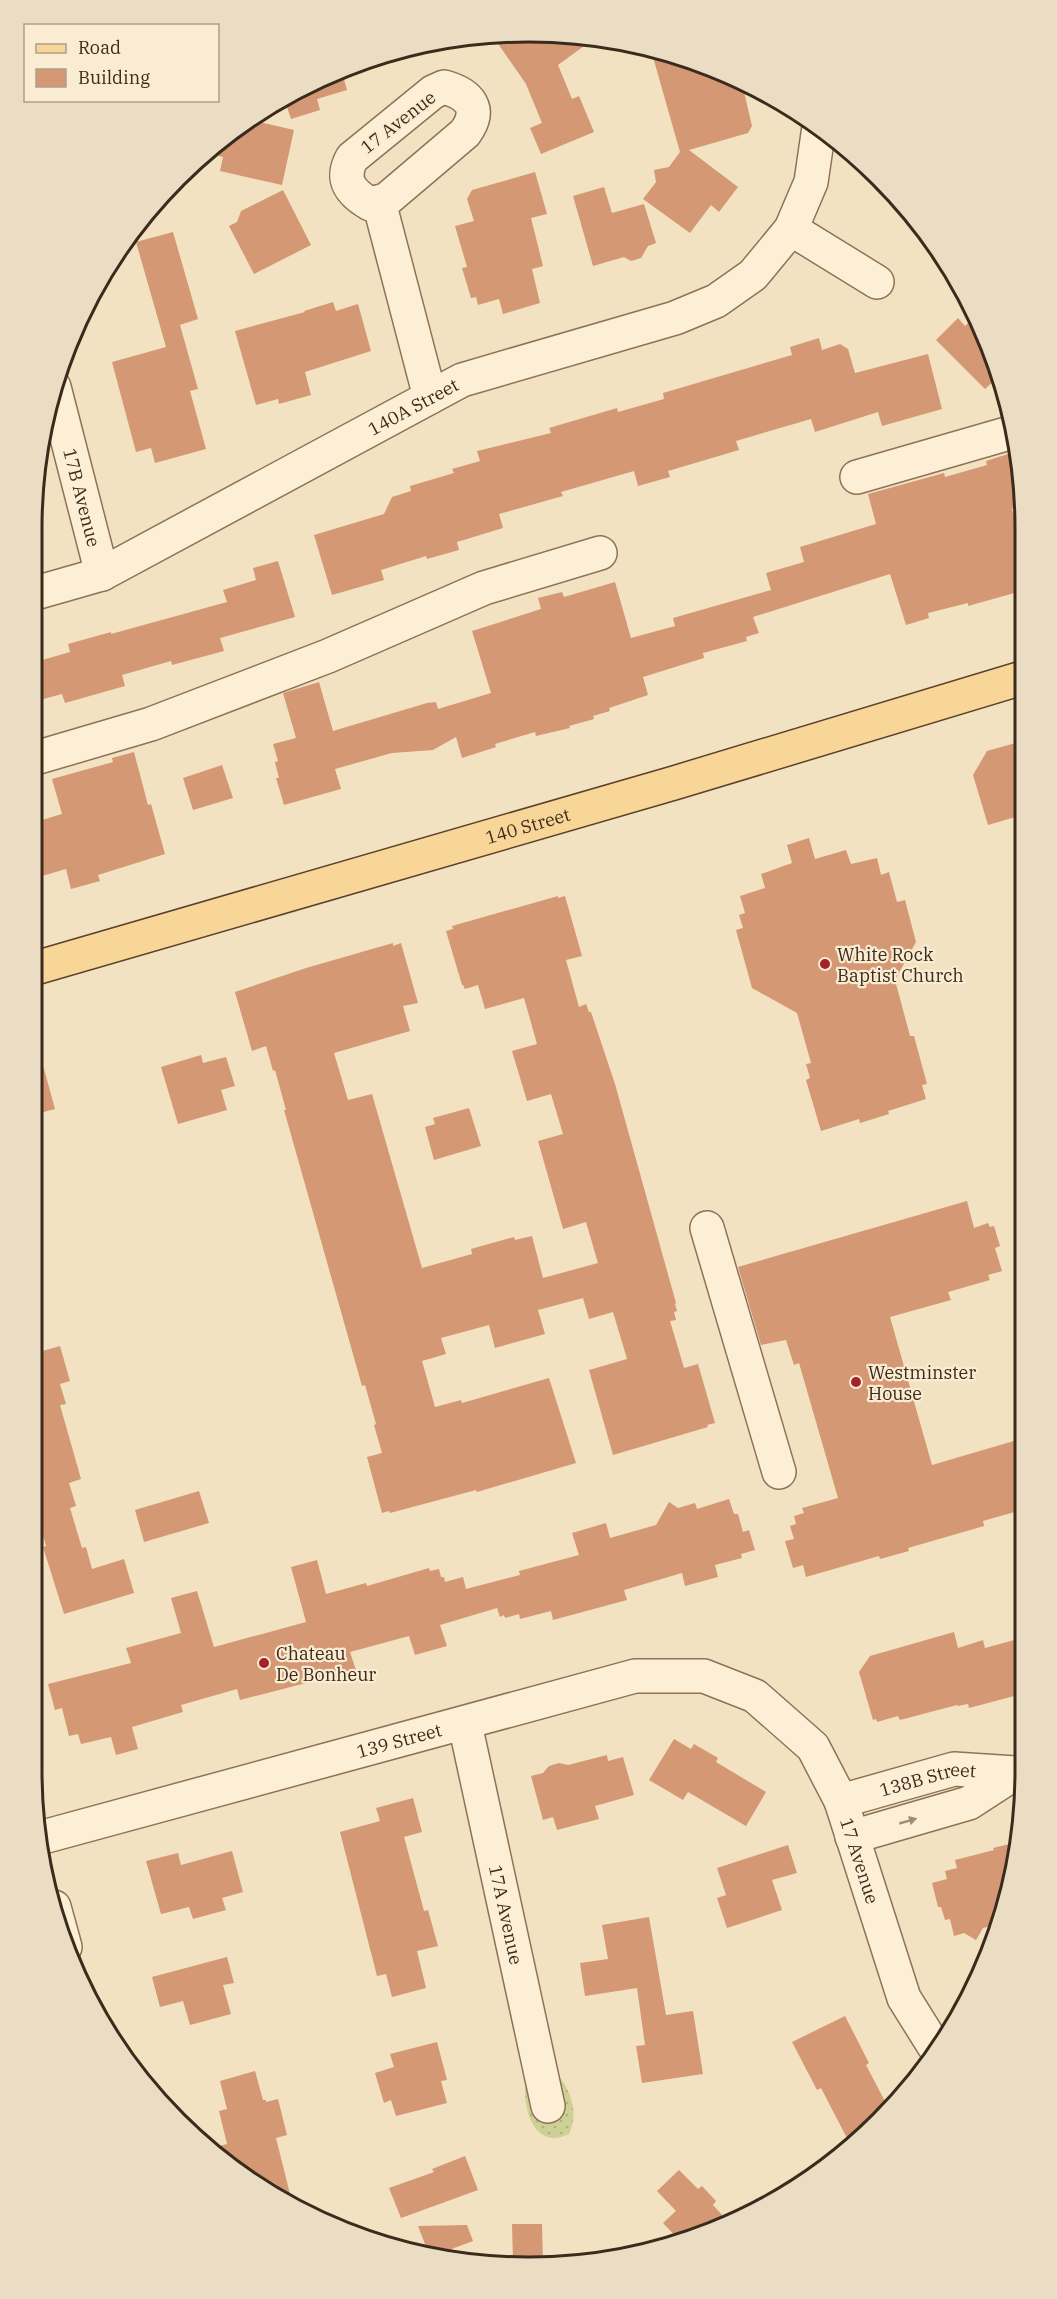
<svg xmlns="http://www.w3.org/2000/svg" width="1057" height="2299" viewBox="0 0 1057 2299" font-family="'IBM Plex Serif',serif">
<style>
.green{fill:url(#green-dots)}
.building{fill:#d49874}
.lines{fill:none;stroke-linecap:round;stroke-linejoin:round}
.minor-casing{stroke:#8e7257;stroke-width:36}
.major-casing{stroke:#5b402c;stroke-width:36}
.minor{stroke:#fcefd6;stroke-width:33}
.major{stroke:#f8d697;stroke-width:33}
.oneway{fill:#9c8d7a}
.poi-dot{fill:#a32128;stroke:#f9ecd2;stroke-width:2}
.labels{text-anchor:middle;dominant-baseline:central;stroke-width:4.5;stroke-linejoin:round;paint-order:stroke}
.street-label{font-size:18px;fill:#3c2b1d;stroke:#f9ecd2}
.poi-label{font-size:18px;fill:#3c2b1d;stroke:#f9ecd2;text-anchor:start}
.rim{fill:none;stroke:#3c2b1d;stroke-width:3}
</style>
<defs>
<pattern id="green-dots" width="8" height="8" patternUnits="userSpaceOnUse" patternTransform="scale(1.5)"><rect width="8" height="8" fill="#cdd195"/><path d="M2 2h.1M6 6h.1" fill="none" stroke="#b1b480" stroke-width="1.8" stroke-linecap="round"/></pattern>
</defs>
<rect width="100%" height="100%" fill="#f2e2c2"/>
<path class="green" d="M 552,2067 C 569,2087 580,2109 569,2134 C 530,2153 520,2099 527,2071 Z"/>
<g class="building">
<path d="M 528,32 L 595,38 L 558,65 L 572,99 L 579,96 L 594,132 L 541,154 L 530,128 L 542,123 L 526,84 L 492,35 Z"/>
<path d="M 666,53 L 718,69 L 742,83 L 752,126 L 748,133 L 689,150 L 738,187 L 719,212 L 711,205 L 690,233 L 643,199 L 656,182 L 654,170 L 669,167 L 680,152 L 653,57 Z"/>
<path d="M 341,69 L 347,90 L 317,99 L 320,110 L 291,119 L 284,98 Z"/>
<path d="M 247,119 L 294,130 L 282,185 L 220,171 L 223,157 L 206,153 Z"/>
<path d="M 535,172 L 547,214 L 531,218 L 543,266 L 532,269 L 540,303 L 503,314 L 499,299 L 478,305 L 476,297 L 471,298 L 462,268 L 467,267 L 455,226 L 474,221 L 467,199 L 472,190 Z"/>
<path d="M 604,187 L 612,213 L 644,204 L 656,243 L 648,246 L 641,258 L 631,261 L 624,257 L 593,266 L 573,196 Z"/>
<path d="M 283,190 L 311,245 L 254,274 L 229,226 L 237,222 L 241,211 Z"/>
<path d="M 173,232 L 198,319 L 180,325 L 198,389 L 190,391 L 206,449 L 155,463 L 151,448 L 136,452 L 112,362 L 166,347 L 136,242 Z"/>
<path d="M 333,302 L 336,311 L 358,304 L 371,351 L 305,372 L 311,395 L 279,404 L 278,399 L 256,405 L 235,331 L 305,312 L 304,311 Z"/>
<path d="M 975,316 L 988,338 L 998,377 L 985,389 L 936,340 L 958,318 L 965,326 Z"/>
<path d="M 819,338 L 822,350 L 840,344 L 848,349 L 855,373 L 928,354 L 942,409 L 882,426 L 878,412 L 815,432 L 811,419 L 736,441 L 739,450 L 668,471 L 670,477 L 638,486 L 634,471 L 561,492 L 563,496 L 499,514 L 503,528 L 457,542 L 459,550 L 427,559 L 426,556 L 381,570 L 384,580 L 332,595 L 314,535 L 384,514 L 392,497 L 411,491 L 410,486 L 454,473 L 452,469 L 480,461 L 477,451 L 551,433 L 549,428 L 617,408 L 618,412 L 664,399 L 663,393 L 792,355 L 790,347 Z"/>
<path d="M 1008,454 L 1021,501 L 1021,505 L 1012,509 L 1021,541 L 1022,591 L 968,606 L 968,603 L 928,613 L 929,618 L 906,625 L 890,574 L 753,617 L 759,633 L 746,637 L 747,641 L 703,653 L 704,658 L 643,677 L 648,695 L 609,708 L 610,711 L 593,716 L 594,719 L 569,726 L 570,728 L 536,736 L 535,732 L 495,744 L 496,747 L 462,758 L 456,737 L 433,750 L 392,753 L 335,769 L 341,789 L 284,805 L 276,778 L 279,778 L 275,762 L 278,761 L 273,744 L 296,738 L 283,693 L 319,682 L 333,731 L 427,703 L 436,702 L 438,709 L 491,693 L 472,631 L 541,609 L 538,598 L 562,592 L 564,597 L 615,582 L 631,638 L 675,626 L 673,618 L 771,590 L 766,573 L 804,562 L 800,547 L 876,524 L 868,494 L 944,473 L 945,477 L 987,465 L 986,461 Z"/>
<path d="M 278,561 L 295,617 L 220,638 L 224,651 L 172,665 L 171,661 L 122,675 L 125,686 L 65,703 L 62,694 L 32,702 L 32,663 L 70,652 L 68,644 L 111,632 L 111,634 L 227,602 L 223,590 L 256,580 L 253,568 Z"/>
<path d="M 1022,741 L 1022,815 L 988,825 L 973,775 L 987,751 Z"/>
<path d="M 134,752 L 148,805 L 151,804 L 165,854 L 98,875 L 100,881 L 71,889 L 66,869 L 32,879 L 32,823 L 62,814 L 52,779 L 113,762 L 112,758 Z"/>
<path d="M 222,765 L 233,798 L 193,810 L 183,778 Z"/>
<path d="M 809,838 L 815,859 L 846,850 L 851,864 L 877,858 L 881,875 L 889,872 L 897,902 L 905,900 L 916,942 L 895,980 L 910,1036 L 914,1036 L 927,1084 L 922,1085 L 926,1099 L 888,1111 L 889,1114 L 860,1123 L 859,1119 L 821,1131 L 806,1080 L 810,1078 L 806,1064 L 811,1063 L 797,1013 L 752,988 L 736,930 L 743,928 L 739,915 L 745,913 L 740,896 L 765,888 L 761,874 L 792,863 L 787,845 Z"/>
<path d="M 558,896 L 558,898 L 565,896 L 582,956 L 566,960 L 579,1007 L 586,1004 L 589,1012 L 591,1012 L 615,1084 L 676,1303 L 675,1304 L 677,1311 L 674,1312 L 676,1320 L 670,1321 L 684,1368 L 698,1364 L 715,1423 L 707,1425 L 708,1427 L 613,1455 L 589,1370 L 627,1359 L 613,1312 L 589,1319 L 583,1298 L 538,1310 L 545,1334 L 495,1348 L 489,1325 L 441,1338 L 446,1354 L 422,1361 L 435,1407 L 461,1400 L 462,1403 L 549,1378 L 576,1463 L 477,1492 L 476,1490 L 390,1513 L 389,1511 L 382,1513 L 367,1457 L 382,1453 L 374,1425 L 376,1424 L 365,1385 L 362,1386 L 284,1110 L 286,1110 L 275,1070 L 273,1071 L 266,1046 L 252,1051 L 235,992 L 306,968 L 393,943 L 393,946 L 401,943 L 418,1003 L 403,1006 L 410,1031 L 334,1053 L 348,1100 L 372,1094 L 422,1268 L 472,1254 L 471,1249 L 514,1237 L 515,1240 L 532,1236 L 543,1278 L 598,1263 L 586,1222 L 563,1229 L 538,1141 L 563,1134 L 551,1094 L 527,1101 L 512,1051 L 537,1044 L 524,998 L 485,1009 L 478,985 L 465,989 L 463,985 L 462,985 L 446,931 L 453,929 L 452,926 Z"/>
<path d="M 38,1047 L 55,1109 L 32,1115 L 32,1048 Z"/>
<path d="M 201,1055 L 203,1063 L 226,1057 L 235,1086 L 221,1090 L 227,1110 L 178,1124 L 161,1067 Z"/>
<path d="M 469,1108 L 481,1146 L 434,1160 L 425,1127 L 435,1124 L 433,1118 Z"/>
<path d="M 967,1201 L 974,1228 L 988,1223 L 990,1227 L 994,1226 L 1000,1246 L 995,1248 L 1002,1271 L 988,1275 L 990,1280 L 948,1292 L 951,1300 L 890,1317 L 932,1465 L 1024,1438 L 1025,1509 L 983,1521 L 984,1526 L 908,1548 L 909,1551 L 880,1559 L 879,1556 L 806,1577 L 803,1565 L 793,1568 L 785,1541 L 794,1539 L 790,1526 L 796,1524 L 794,1516 L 804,1513 L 802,1508 L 838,1498 L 799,1363 L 794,1365 L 786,1340 L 761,1345 L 738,1267 Z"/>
<path d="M 60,1346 L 70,1381 L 60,1384 L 66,1404 L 60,1405 L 81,1479 L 69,1483 L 76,1506 L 70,1508 L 82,1548 L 86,1547 L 92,1569 L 124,1559 L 134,1593 L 64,1614 L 43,1547 L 46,1546 L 32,1494 L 32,1354 Z"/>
<path d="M 199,1491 L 209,1523 L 144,1542 L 135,1510 Z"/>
<path d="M 729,1499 L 734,1514 L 738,1514 L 743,1532 L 749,1530 L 755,1550 L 741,1554 L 742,1558 L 715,1565 L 718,1577 L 685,1586 L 682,1573 L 624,1590 L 627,1600 L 553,1620 L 551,1611 L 520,1619 L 519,1614 L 505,1618 L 504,1615 L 500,1617 L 497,1608 L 440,1625 L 447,1646 L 415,1655 L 409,1636 L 350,1652 L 356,1670 L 240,1700 L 237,1689 L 181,1705 L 183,1712 L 132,1727 L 138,1749 L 116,1755 L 111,1737 L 81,1744 L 78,1734 L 69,1736 L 62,1708 L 55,1710 L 48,1684 L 131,1663 L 126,1648 L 181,1633 L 171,1598 L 197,1591 L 214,1647 L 306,1622 L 291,1567 L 317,1560 L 326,1594 L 366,1583 L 367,1586 L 429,1568 L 430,1571 L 439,1569 L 441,1577 L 444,1577 L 445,1582 L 463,1577 L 466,1589 L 520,1575 L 519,1571 L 579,1555 L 572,1533 L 606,1523 L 610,1538 L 656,1525 L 669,1502 L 678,1508 L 695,1503 L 697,1509 Z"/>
<path d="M 954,1632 L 958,1648 L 983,1640 L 985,1648 L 1025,1637 L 1025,1693 L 969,1708 L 968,1704 L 958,1706 L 957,1705 L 900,1720 L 898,1716 L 877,1722 L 876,1719 L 873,1720 L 859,1672 L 870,1656 Z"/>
<path d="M 674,1739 L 691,1749 L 694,1744 L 718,1758 L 716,1762 L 766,1792 L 746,1826 L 688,1792 L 683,1800 L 649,1780 Z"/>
<path d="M 607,1755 L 608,1761 L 623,1757 L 634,1795 L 595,1806 L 599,1819 L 557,1830 L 553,1817 L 543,1820 L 531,1776 L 543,1773 L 549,1766 L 559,1763 L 568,1765 Z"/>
<path d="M 413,1798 L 422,1832 L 404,1837 L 424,1911 L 428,1910 L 438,1946 L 417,1951 L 426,1988 L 392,1997 L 386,1974 L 377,1976 L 340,1832 L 380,1821 L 376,1808 Z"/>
<path d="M 1018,1842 L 1016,1868 L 999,1924 L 983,1928 L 976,1940 L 964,1933 L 954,1936 L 950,1919 L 945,1920 L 941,1907 L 938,1907 L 932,1883 L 947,1879 L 945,1871 L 957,1868 L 955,1860 L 994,1850 L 993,1848 Z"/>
<path d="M 788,1845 L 797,1873 L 772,1880 L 782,1910 L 727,1928 L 717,1898 L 726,1895 L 717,1868 Z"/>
<path d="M 232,1851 L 243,1892 L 222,1898 L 226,1910 L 193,1919 L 189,1907 L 161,1914 L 146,1861 L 178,1853 L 181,1865 Z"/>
<path d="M 649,1917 L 666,2015 L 693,2011 L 703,2074 L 642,2083 L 636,2046 L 645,2045 L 637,1988 L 585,1996 L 580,1963 L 608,1959 L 602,1925 Z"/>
<path d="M 227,1957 L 234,1983 L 223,1985 L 231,2014 L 190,2025 L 183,2001 L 160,2007 L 152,1977 Z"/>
<path d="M 845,2016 L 869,2063 L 866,2065 L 889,2109 L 849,2142 L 821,2088 L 817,2090 L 792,2042 Z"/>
<path d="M 437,2042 L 447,2080 L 441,2081 L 447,2103 L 396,2116 L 391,2100 L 384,2103 L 375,2073 L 394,2067 L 390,2054 Z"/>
<path d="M 255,2071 L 263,2100 L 266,2100 L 266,2102 L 278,2099 L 287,2135 L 276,2138 L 293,2206 L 280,2201 L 215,2147 L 227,2144 L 219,2111 L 227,2109 L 220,2081 Z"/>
<path d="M 465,2156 L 478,2190 L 401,2218 L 389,2188 L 434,2172 L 432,2169 Z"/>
<path d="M 679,2170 L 698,2189 L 702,2186 L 716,2201 L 713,2205 L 723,2216 L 717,2220 L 723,2226 L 682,2243 L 663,2223 L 676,2211 L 657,2191 Z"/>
<path d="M 512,2224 L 542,2224 L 543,2262 L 513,2261 Z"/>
<path d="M 467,2225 L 473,2241 L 430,2257 L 418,2226 Z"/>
</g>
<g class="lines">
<defs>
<g id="minor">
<path d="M 444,87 C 469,94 483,108 465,133 L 386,200 L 370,204 C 351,193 340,180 352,158 L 433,92 Z"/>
<path d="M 379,202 L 430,397"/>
<path d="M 791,229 L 877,282"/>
<path id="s1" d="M 54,387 L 102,574"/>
<path d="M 857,477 L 1013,432"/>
<path id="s2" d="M 32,594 L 102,574 L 462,380 L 675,318 L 716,301 L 753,275 L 791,229 L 811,182 L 819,127"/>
<path d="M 32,759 L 151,724 L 328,656 L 484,588 L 600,553"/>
<path d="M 707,1228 L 779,1472"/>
<path id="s3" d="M 465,1724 L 548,2106"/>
<path id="s4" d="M 841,1801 L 954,1769 L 1015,1773"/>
<path id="s5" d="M 43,1837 L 635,1676 L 704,1676 L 755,1696 L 813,1747 L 841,1801 L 904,1998 L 934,2046"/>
<path d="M 852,1837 L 969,1803 L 1015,1773 L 1025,1770"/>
<path d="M 54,1907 L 65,1947"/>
</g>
<g id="major">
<path id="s6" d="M 32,969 L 674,783 L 1022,678"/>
</g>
</defs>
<use href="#minor" class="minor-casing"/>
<use href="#major" class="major-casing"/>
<use href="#minor" class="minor"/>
<use href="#major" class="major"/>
</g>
<defs><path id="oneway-solid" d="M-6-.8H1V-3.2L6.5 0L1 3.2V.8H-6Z" transform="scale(1.5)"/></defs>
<use class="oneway" href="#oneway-solid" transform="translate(908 1821) rotate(-16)"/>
<g class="poi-dot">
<circle cx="825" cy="964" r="6"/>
<circle cx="856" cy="1382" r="6"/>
<circle cx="264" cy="1663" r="6"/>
</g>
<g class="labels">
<g class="street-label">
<text transform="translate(398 122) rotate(-38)">17 Avenue</text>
<text stroke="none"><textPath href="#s2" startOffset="426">140A Street</textPath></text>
<text stroke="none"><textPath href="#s1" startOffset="114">17B Avenue</textPath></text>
<text stroke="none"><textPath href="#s6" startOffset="516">140 Street</textPath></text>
<text stroke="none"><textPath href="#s5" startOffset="369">139 Street</textPath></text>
<text stroke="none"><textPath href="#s4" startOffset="90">138B Street</textPath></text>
<text stroke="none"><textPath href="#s5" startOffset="938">17 Avenue</textPath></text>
<text stroke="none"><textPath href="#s3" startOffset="195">17A Avenue</textPath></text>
</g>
<g class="poi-label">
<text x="837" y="954">White Rock<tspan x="837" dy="21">Baptist Church</tspan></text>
<text x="868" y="1372">Westminster<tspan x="868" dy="21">House</tspan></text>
<text x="276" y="1653">Chateau<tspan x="276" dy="21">De Bonheur</tspan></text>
</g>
</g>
<path d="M0 0H1057V2299H0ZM528 42H529A486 486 0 0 1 1015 528V1771A486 486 0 0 1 529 2257H528A486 486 0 0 1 42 1771V528A486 486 0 0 1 528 42Z" fill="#eaddc4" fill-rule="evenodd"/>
<path class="rim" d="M528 42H529A486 486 0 0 1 1015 528V1771A486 486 0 0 1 529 2257H528A486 486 0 0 1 42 1771V528A486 486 0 0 1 528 42Z"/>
<rect x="24" y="24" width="195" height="78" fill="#f9ecd2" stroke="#ad9f8a" stroke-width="1.5"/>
<rect x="36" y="44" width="30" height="9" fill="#f8d697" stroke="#ad9f8a" stroke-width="1.5"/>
<text x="78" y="54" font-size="18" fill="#3c2b1d">Road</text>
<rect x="36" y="69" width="30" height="18" fill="#d49874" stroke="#ad9f8a" stroke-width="1.5"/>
<text x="78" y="84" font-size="18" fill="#3c2b1d">Building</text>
</svg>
